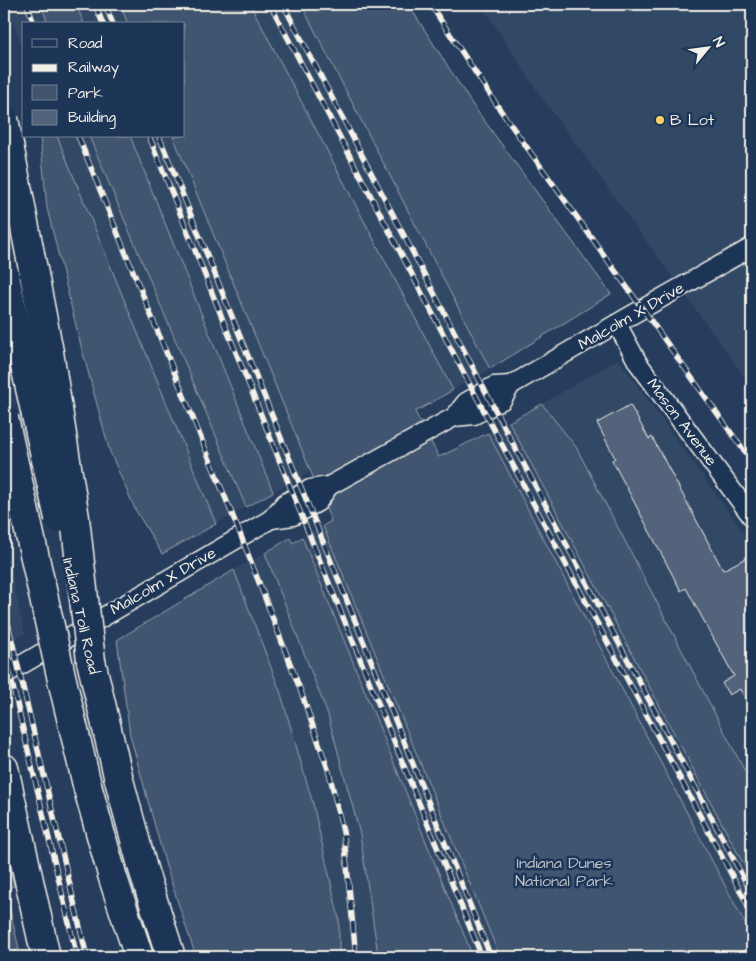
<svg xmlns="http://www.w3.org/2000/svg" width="756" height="961" viewBox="0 0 756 961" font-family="'Architects Daughter',sans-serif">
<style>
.built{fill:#334966}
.green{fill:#40546f;stroke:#9aa2ac}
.building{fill:#52647b;stroke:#f4f1e8}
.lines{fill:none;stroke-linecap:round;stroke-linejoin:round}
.street-casing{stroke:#f4f1e8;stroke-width:21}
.primary-casing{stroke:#f4f1e8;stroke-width:31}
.highway-casing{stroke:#f4f1e8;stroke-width:31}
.street{stroke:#1d3557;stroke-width:18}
.primary{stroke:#1d3557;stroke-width:28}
.highway{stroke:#1d3557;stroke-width:28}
.rail-casing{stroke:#f4f1e8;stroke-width:5.5}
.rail{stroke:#1d3557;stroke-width:4;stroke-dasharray:11;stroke-linecap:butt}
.highway-bridge-casing{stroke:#f4f1e8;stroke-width:31;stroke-linecap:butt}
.highway-bridge{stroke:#1d3557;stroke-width:28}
.poi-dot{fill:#ffd166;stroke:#1d3557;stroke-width:2}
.labels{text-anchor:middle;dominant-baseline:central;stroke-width:5;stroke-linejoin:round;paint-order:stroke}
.poi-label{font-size:16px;fill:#f4f1e8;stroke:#1d3557;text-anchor:start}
.street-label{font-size:16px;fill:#f4f1e8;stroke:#1d3557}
.park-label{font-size:16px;fill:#bec2c4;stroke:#1d3557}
</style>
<rect width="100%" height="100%" fill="#263d5d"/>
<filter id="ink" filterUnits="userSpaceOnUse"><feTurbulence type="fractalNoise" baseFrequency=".02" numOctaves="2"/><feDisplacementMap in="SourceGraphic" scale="10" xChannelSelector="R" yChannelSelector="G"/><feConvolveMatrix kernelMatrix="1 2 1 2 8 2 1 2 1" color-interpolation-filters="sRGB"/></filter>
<g filter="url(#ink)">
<g class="built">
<path d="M 6,4 L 41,4 L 48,24 L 24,24 L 24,51 Z"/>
<path d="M 76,4 L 120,4 L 128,24 L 84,24 Z"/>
<path d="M 250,4 L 301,4 L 490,369 L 453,390 Z"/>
<path d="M 481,4 L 752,4 L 752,387 L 538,92 Z"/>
<path d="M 57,136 L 89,136 L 246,507 L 216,524 Z"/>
<path d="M 130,136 L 173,136 L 310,471 L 303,476 L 273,492 Z"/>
<path d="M 618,359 L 752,544 L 752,785 L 576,447 L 542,404 Z"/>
<path d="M 509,422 L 752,880 L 752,937 L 488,433 Z"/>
<path d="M 323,526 L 475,895 L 500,957 L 473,957 L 302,537 Z"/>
<path d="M 4,542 L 25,634 L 4,643 Z"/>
<path d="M 265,553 L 328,715 L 360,834 L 377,948 L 377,957 L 339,957 L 339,919 L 313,804 L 281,694 L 234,570 Z"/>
</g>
<g class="green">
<path d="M 41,4 L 76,4 L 84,24 L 48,24 Z"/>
<path d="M 120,4 L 250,4 L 453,390 L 415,412 L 439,457 L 488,433 L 752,937 L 752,957 L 500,957 L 323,526 L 331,521 L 173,136 L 184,136 L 184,24 L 128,24 Z"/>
<path d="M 301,4 L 408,4 L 472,104 L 611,294 L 490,369 Z"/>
<path d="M 40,136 L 57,136 L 216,524 L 162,554 L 135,509 L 110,452 L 81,346 L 47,208 Z"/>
<path d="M 89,136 L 130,136 L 273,492 L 246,507 Z"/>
<path d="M 542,404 L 576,447 L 752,785 L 752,880 L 509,422 Z"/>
<path d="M 302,537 L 473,957 L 377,957 L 377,948 L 360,834 L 328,715 L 265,553 L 290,538 L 293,543 Z"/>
<path d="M 234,570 L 281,694 L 313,804 L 339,919 L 339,957 L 196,957 L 166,866 L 148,801 L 130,735 L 117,640 Z"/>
<path d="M 4,846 L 6,848 L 14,886 L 5,889 L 19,949 L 5,957 L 4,957 Z"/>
</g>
<path class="building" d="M 630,405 L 649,439 L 652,437 L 723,570 L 748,557 L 752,565 L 752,712 L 740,689 L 729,695 L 722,683 L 734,676 L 686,588 L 681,591 L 612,460 L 615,458 L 597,423 Z"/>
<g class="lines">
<defs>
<g id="street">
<path d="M 617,324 L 638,363 L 752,517"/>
<path d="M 454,417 L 474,415 L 502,400 L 511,385"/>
<path d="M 271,519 L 293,516 L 318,502 L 329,486"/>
<path d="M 4,675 L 271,519 L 285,503 L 310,489 L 329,486 L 454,417 L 466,402 L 494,386 L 511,385 L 628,317 L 752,247"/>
</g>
<path id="primary" d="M 4,768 L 46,957"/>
<path id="highway" d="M 91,661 L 119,780 L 143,869 L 171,957"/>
</defs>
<use href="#street" class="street-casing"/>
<use href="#primary" class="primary-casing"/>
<use href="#highway" class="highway-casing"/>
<use href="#street" class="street"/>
<use href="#primary" class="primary"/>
<use href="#highway" class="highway"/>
<defs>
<g id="rail">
<path d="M 27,4 L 34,24"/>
<path d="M 95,4 L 103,24"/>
<path d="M 105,4 L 113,24"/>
<path d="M 270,4 L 468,381 L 752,913"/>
<path d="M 283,4 L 503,425 L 752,894"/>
<path d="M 430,4 L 501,111 L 752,462"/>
<path d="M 78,136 L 241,536 L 300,689 L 329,772 L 344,836 L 356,957"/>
<path d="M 149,136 L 309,534 L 482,957"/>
<path d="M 159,136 L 491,957"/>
<path d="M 4,607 L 87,957"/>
<path d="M 4,649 L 77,957"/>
</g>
</defs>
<use href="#rail" class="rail-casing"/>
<use href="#rail" class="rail"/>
<defs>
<g id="highway-bridge">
<path d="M 4,119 L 49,352 L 75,518 L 91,661"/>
<path d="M 4,272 L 59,518"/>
<path d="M 4,418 L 62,680 L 88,789 L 113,878 L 139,957"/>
</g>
</defs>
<use href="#highway-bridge" class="highway-bridge-casing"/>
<use href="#highway-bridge" class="highway-bridge"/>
</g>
</g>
<circle class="poi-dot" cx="660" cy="120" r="5"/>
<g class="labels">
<g class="poi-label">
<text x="670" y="120">B Lot</text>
</g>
<g class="street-label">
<text transform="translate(631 316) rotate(-30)">Malcolm X Drive</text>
<text transform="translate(682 422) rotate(53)">Mason Avenue</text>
<text transform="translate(163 581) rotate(-30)">Malcolm X Drive</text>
<text transform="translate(81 616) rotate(77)">Indiana Toll Road</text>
</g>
<g class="park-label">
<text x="564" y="863">Indiana Dunes<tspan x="564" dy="18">National Park</tspan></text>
</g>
</g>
<rect width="756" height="961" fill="none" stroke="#1d3557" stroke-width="20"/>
<rect x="10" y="10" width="736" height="941" fill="none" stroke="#f4f1e8" stroke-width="2" filter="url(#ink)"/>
<rect x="22" y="22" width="162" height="115" fill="#1d3557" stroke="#738091"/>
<rect x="32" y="39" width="25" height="8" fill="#1d3557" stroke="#738091"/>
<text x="68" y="48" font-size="15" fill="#f4f1e8">Road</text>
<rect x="32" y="64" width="25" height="8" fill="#f4f1e8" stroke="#738091"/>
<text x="68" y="72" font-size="15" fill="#f4f1e8">Railway</text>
<rect x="32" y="85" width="25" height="15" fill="#40546f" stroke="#738091"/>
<text x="68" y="98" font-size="15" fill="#f4f1e8">Park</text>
<rect x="32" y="110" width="25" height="15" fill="#52647b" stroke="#738091"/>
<text x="68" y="122" font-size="15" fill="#f4f1e8">Building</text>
<g transform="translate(708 48) rotate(61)" stroke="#1d3557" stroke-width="4" paint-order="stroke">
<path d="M0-4L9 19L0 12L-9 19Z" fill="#f4f1e8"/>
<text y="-8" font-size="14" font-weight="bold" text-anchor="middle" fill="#f4f1e8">N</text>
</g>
</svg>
